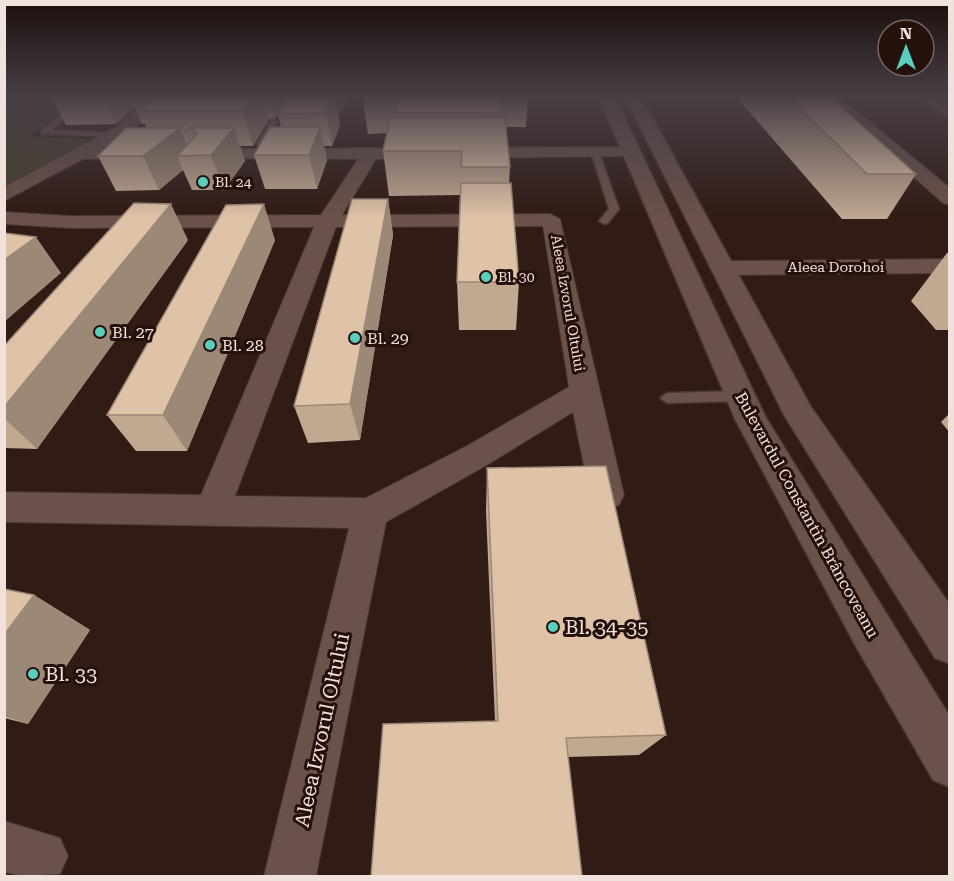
<svg xmlns="http://www.w3.org/2000/svg" width="954" height="881" viewBox="0 0 954 881" font-family="'Roboto Serif',serif">
<style>
.green{fill:#46412d}
.lines{fill:none;stroke-linecap:round;stroke-linejoin:round}
.lane-casing{stroke:#473632;stroke-width:3}
.street-casing{stroke:#473632;stroke-width:2}
.secondary-casing{stroke:#473632;stroke-width:3}
.lane{fill:#6a514a;fill-rule:evenodd}
.street{fill:#6a514a;fill-rule:evenodd}
.secondary{fill:#6a514a;fill-rule:evenodd}
.wall{fill:#c0a891}
.shaded-wall{fill:#9c8876}
.building{fill:#dfc3a9;stroke:#9c8876;stroke-width:1.5}
.poi-dot{fill:#5acebd;stroke:#25110c;stroke-width:2}
.labels{text-anchor:middle;dominant-baseline:central;stroke-width:6;stroke-linejoin:round;paint-order:stroke}
.far-poi-label{font-size:14px;fill:#f2e2de;stroke:#25110c;text-anchor:start}
.far-street-label{font-size:14px;fill:#f2e2de;stroke:#25110c}
.poi-label{font-size:16px;fill:#f2e2de;stroke:#25110c;text-anchor:start}
.street-label{font-size:16px;fill:#f2e2de;stroke:#25110c}
.near-poi-label{font-size:20px;fill:#f2e2de;stroke:#25110c;text-anchor:start}
.near-street-label{font-size:20px;fill:#f2e2de;stroke:#25110c}
</style>
<rect width="100%" height="100%" fill="#301b15"/>
<path class="green" d="M 5,95 L 84,95 L 31,136 L 95,139 L 5,188 Z"/>
<g class="lines">
<defs>
<g id="lane">
<path d="M 86,95 L 94,95 L 52,130 L 115,133 L 118,133 L 118,137 L 41,134 L 41,130 Z"/>
<path d="M 341,95 L 349,95 L 341,113 L 335,113 Z"/>
<path d="M 916,95 L 924,95 L 950,112 L 950,118 Z"/>
<path d="M 271,120 L 278,122 L 263,147 L 257,147 L 256,145 Z"/>
<path d="M 595,149 L 599,152 L 619,209 L 608,223 L 604,224 L 599,221 L 609,209 L 591,152 Z"/>
<path d="M 740,391 L 747,396 L 740,401 L 667,403 L 660,398 L 667,393 Z"/>
</g>
<g id="street">
<path d="M 151,95 L 167,95 L 128,135 L 102,149 L 142,149 L 151,154 L 148,158 L 83,159 L 4,201 L 4,187 L 116,127 Z"/>
<path d="M 821,95 L 837,95 L 950,188 L 950,205 L 943,203 Z"/>
<path d="M 631,147 L 637,148 L 640,152 L 637,156 L 376,159 L 342,215 L 550,214 L 560,219 L 624,495 L 619,505 L 607,509 L 595,505 L 590,495 L 573,412 L 487,465 L 386,522 L 316,876 L 264,876 L 349,528 L 4,522 L 4,492 L 201,495 L 314,227 L 70,228 L 4,224 L 4,212 L 70,216 L 321,215 L 358,159 L 194,158 L 191,154 L 200,149 ZM 543,226 L 569,387 L 465,447 L 366,498 L 235,496 L 336,227 Z"/>
<path d="M 950,259 L 950,273 L 722,275 L 714,273 L 710,268 L 714,263 L 722,261 Z"/>
<path d="M 4,821 L 60,838 L 68,856 L 60,874 L 23,876 L 4,872 Z"/>
</g>
<g id="secondary">
<path d="M 598,95 L 614,95 L 765,416 L 950,717 L 950,787 L 933,780 L 854,643 L 735,419 Z"/>
<path d="M 624,95 L 640,95 L 811,407 L 950,605 L 950,664 L 935,658 L 784,415 Z"/>
</g>
</defs>
<use href="#lane" class="lane-casing"/>
<use href="#street" class="street-casing"/>
<use href="#secondary" class="secondary-casing"/>
<use href="#lane" class="lane"/>
<use href="#street" class="street"/>
<use href="#secondary" class="secondary"/>
</g>
<g class="wall">
<path d="M 50,95 L 334,95 L 340,125 L 332,146 L 324,146 L 327,160 L 317,189 L 265,189 L 254,155 L 281,127 L 278,115 L 275,119 L 269,119 L 253,146 L 240,146 L 245,161 L 224,190 L 192,190 L 183,170 L 159,190 L 116,191 L 98,156 L 146,128 L 145,124 L 142,124 L 135,107 L 116,124 L 66,125 Z"/>
<path d="M 365,95 L 528,95 L 526,127 L 506,127 L 510,167 L 509,183 L 519,282 L 516,330 L 459,330 L 457,282 L 460,195 L 389,196 L 383,151 L 387,133 L 368,134 L 363,102 Z"/>
<path d="M 742,95 L 828,95 L 916,174 L 887,219 L 842,219 L 740,101 Z"/>
<path d="M 388,199 L 393,235 L 360,440 L 308,443 L 294,406 Z"/>
<path d="M 188,240 L 37,449 L 4,448 L 4,418 Z"/>
<path d="M 275,240 L 187,451 L 136,451 L 107,415 Z"/>
<path d="M 947,253 L 950,253 L 950,330 L 936,330 L 911,301 Z"/>
<path d="M 950,413 L 950,433 L 941,422 Z"/>
<path d="M 487,468 L 666,735 L 639,755 L 568,757 L 495,721 L 486,512 Z"/>
<path d="M 4,589 L 34,595 L 90,630 L 28,724 L 4,718 Z"/>
</g>
<g class="shaded-wall">
<path d="M 102,95 L 129,95 L 135,107 L 116,124 Z"/>
<path d="M 253,95 L 263,95 L 269,119 L 253,146 L 243,111 Z"/>
<path d="M 269,95 L 280,95 L 284,107 L 278,114 L 278,115 L 275,119 Z"/>
<path d="M 333,95 L 334,95 L 340,125 L 332,146 L 326,113 Z"/>
<path d="M 320,127 L 327,160 L 317,189 L 309,155 Z"/>
<path d="M 180,128 L 191,156 L 177,156 L 183,170 L 159,190 L 143,156 Z"/>
<path d="M 234,128 L 245,161 L 224,190 L 211,155 Z"/>
<path d="M 388,199 L 393,235 L 360,440 L 350,404 Z"/>
<path d="M 171,204 L 188,240 L 37,449 L 4,418 L 4,407 Z"/>
<path d="M 264,204 L 275,240 L 187,451 L 163,415 Z"/>
<path d="M 36,237 L 61,273 L 4,322 L 4,260 Z"/>
<path d="M 34,595 L 90,630 L 28,724 L 4,716 L 4,635 Z"/>
</g>
<g class="building">
<path d="M 156,95 L 253,95 L 243,111 L 139,111 Z"/>
<path d="M 288,95 L 333,95 L 326,113 L 278,114 Z"/>
<path d="M 365,95 L 528,95 L 501,95 L 503,113 L 395,113 L 397,102 L 363,102 Z"/>
<path d="M 787,95 L 828,95 L 916,174 L 867,174 Z"/>
<path d="M 505,117 L 510,167 L 461,167 L 462,151 L 383,151 L 390,118 Z"/>
<path d="M 270,127 L 320,127 L 309,155 L 254,155 Z"/>
<path d="M 126,128 L 180,128 L 143,156 L 98,156 Z"/>
<path d="M 190,128 L 234,128 L 211,155 L 177,156 L 197,134 Z"/>
<path d="M 461,183 L 511,183 L 519,282 L 457,282 Z"/>
<path d="M 352,199 L 388,199 L 350,404 L 294,406 Z"/>
<path d="M 134,203 L 171,204 L 4,407 L 4,346 Z"/>
<path d="M 264,204 L 163,415 L 107,415 L 226,205 Z"/>
<path d="M 4,233 L 36,237 L 4,260 Z"/>
<path d="M 606,466 L 666,735 L 566,738 L 582,876 L 371,876 L 383,724 L 498,721 L 487,468 Z"/>
<path d="M 4,589 L 34,595 L 4,635 Z"/>
</g>
<linearGradient id="sky" x2="0" y2="1"><stop stop-color="#1a0f0c"/><stop offset="0.44" stop-color="#483f46"/><stop offset="1" stop-color="#483f46" stop-opacity="0"/></linearGradient>
<rect width="954" height="218" fill="url(#sky)"/>
<g class="poi-dot">
<circle cx="203" cy="182" r="6"/>
<circle cx="486" cy="277" r="6"/>
<circle cx="100" cy="332" r="6"/>
<circle cx="355" cy="338" r="6"/>
<circle cx="210" cy="345" r="6"/>
<circle cx="553" cy="627" r="6"/>
<circle cx="33" cy="674" r="6"/>
</g>
<g class="labels">
<g class="far-poi-label">
<text x="215" y="182">Bl. 24</text>
<text x="498" y="277">Bl. 30</text>
</g>
<g class="far-street-label">
<text x="836" y="267">Aleea Dorohoi</text>
<text transform="translate(568 303) rotate(80)">Aleea Izvorul Oltului</text>
</g>
<g class="poi-label">
<text x="112" y="332">Bl. 27</text>
<text x="367" y="338">Bl. 29</text>
<text x="222" y="345">Bl. 28</text>
</g>
<g class="street-label">
<text transform="translate(807 515) rotate(61)">Bulevardul Constantin Brâncoveanu</text>
</g>
<g class="near-poi-label">
<text x="565" y="627">Bl. 34-35</text>
<text x="45" y="674">Bl. 33</text>
</g>
<g class="near-street-label">
<text transform="translate(322 730) rotate(-78)">Aleea Izvorul Oltului</text>
</g>
</g>
<rect width="954" height="881" fill="none" stroke="#f2e2de" stroke-width="12"/>
<g transform="translate(906 48)"><circle r="28" fill="#25110c" stroke="#776560" stroke-width="1.5"/>
<path d="M0-4.5L10 22L0 15L-10 22Z" fill="#5acebd"/>
<text y="-9" font-size="16" font-weight="bold" text-anchor="middle" fill="#f2e2de">N</text>
</g>
</svg>
